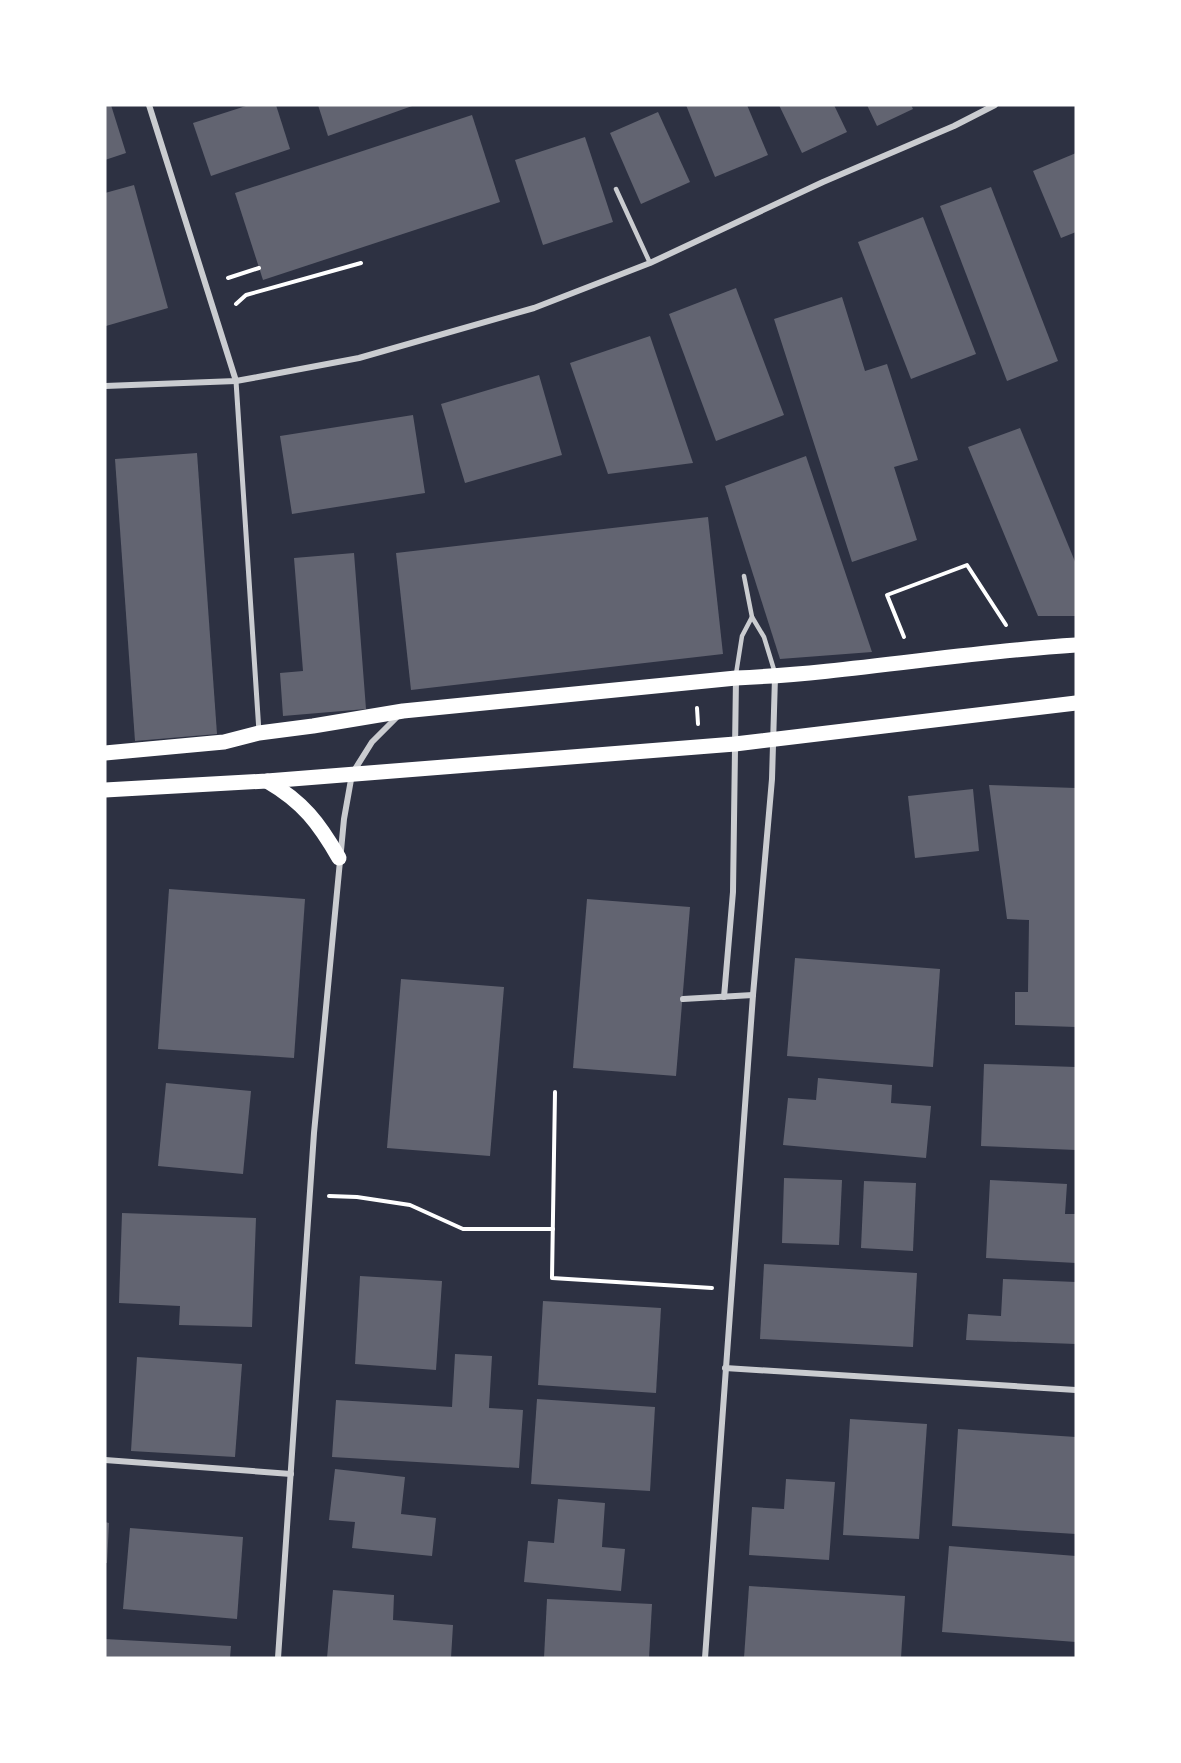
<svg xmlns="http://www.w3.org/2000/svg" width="1181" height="1763" viewBox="0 0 1181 1763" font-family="Lato,sans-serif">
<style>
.building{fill:#626471}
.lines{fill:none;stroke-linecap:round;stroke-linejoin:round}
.path{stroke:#fff;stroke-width:4}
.service{stroke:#caccd0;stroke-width:4.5}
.pedestrian{stroke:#caccd0;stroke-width:5}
.minor{stroke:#caccd0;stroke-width:6}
.primary{stroke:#fff;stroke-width:15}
</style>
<rect width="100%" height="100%" fill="#2d3142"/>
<g class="building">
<path d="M 105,105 L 111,105 L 126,153 L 105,160 Z"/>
<path d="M 249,105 L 276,105 L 290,149 L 211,176 L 193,123 Z"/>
<path d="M 318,105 L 415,105 L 328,136 Z"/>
<path d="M 686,105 L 747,105 L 768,155 L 715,177 Z"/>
<path d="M 779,105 L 834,105 L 847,132 L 802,153 Z"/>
<path d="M 867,105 L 911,105 L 913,109 L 877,126 Z"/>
<path d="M 658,112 L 690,182 L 641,204 L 610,133 Z"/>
<path d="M 472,115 L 500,202 L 263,280 L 235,193 Z"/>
<path d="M 585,137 L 613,222 L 543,245 L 515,160 Z"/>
<path d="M 1076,153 L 1076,232 L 1061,238 L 1033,171 Z"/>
<path d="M 134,185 L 168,308 L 106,326 L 105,193 Z"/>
<path d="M 991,187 L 1058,361 L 1007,381 L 940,206 Z"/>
<path d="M 923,217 L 976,354 L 911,379 L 858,242 Z"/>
<path d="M 736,288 L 784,415 L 716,441 L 669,314 Z"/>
<path d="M 842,297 L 865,371 L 887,364 L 918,460 L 894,467 L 917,540 L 852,562 L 774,319 Z"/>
<path d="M 650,336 L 693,463 L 608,474 L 570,363 Z"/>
<path d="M 539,375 L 562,455 L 465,483 L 441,404 Z"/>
<path d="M 413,415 L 425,493 L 292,514 L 280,436 Z"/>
<path d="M 1020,428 L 1076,564 L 1076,616 L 1038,616 L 968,447 Z"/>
<path d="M 197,453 L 217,734 L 135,741 L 115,459 Z"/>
<path d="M 806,456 L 872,652 L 780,659 L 725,486 Z"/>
<path d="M 708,517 L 723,654 L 411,690 L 396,553 Z"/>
<path d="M 354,553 L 366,709 L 283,716 L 280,673 L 303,671 L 294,558 Z"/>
<path d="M 989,785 L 1076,788 L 1076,1027 L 1015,1025 L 1015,992 L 1028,992 L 1029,920 L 1007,919 Z"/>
<path d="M 973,789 L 979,851 L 915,858 L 908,796 Z"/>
<path d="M 169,889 L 305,899 L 294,1058 L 158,1049 Z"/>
<path d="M 587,899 L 690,907 L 676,1076 L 573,1068 Z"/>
<path d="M 795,958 L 940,969 L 933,1067 L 787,1056 Z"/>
<path d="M 401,979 L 504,987 L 490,1156 L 387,1148 Z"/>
<path d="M 984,1064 L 1076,1067 L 1076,1150 L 981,1146 Z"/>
<path d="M 818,1078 L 892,1085 L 891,1103 L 931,1106 L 926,1158 L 783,1145 L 788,1098 L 816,1100 Z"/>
<path d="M 166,1083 L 251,1091 L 243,1174 L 158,1166 Z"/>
<path d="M 784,1178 L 842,1180 L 839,1245 L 782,1243 Z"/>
<path d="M 990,1180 L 1067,1184 L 1065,1214 L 1076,1214 L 1076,1263 L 986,1258 Z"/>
<path d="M 864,1181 L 916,1183 L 913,1251 L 861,1248 Z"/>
<path d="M 122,1213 L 256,1218 L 252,1327 L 179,1325 L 180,1306 L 119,1303 Z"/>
<path d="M 764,1264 L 917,1273 L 913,1347 L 760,1339 Z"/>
<path d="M 360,1276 L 442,1281 L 436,1370 L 355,1364 Z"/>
<path d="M 1003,1279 L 1076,1282 L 1076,1344 L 966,1340 L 968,1314 L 1001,1316 Z"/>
<path d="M 543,1301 L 661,1308 L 656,1393 L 538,1385 Z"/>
<path d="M 455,1354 L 492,1356 L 489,1408 L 523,1410 L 519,1468 L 332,1457 L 336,1400 L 452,1407 Z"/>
<path d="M 137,1357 L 242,1364 L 235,1457 L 131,1451 Z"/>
<path d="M 537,1399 L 655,1407 L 650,1491 L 531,1484 Z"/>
<path d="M 850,1419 L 927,1424 L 919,1539 L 843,1535 Z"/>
<path d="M 958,1429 L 1076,1437 L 1076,1534 L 952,1526 Z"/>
<path d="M 335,1469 L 405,1477 L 401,1514 L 436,1518 L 432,1556 L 352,1548 L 355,1522 L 329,1520 Z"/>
<path d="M 786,1479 L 835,1482 L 829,1560 L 749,1555 L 752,1507 L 784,1509 Z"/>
<path d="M 558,1499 L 605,1503 L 602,1547 L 625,1549 L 621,1591 L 524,1582 L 528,1541 L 554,1543 Z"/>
<path d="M 105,1522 L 109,1523 L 107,1563 L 105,1563 Z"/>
<path d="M 130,1528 L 243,1537 L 237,1619 L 123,1609 Z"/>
<path d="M 949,1546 L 1076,1556 L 1076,1642 L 942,1632 Z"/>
<path d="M 749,1586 L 905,1596 L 901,1658 L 744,1658 Z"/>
<path d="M 333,1590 L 394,1595 L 393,1620 L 453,1625 L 451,1658 L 327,1658 Z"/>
<path d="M 547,1599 L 652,1604 L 649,1658 L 544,1658 Z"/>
<path d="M 105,1639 L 231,1646 L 230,1658 L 105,1658 Z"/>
</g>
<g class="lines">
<g class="path">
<path d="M 228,278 L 259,268"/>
<path d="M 236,304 L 246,295 L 361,263"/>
<path d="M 904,637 L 887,595 L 967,565 L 1006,625"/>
<path d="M 697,708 L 698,724"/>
<path d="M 555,1092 L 552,1278 L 712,1288"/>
<path d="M 329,1196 L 357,1197 L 410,1205 L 463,1229 L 553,1229"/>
</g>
<g class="service">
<path d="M 616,189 L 650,263"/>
<path d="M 744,576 L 752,617 L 764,637 L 775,673"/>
<path d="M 736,674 L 742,636 L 752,617"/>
</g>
<path class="pedestrian" d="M 236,381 L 259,732"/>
<g class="minor">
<path d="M 149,105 L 236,381"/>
<path d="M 105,386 L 236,381 L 258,377 L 359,358 L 534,308 L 650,263 L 823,182 L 954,126 L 995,105"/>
<path d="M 724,997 L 733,892 L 736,678"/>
<path d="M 683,999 L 753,995"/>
<path d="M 725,1368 L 1076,1390"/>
<path d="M 105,1460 L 291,1474"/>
<path d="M 278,1658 L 314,1133 L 344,819 L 352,774 L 372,742 L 399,715"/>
<path d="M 705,1658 L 753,995 L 772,779 L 775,677"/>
</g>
<g class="primary">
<path d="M 105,753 L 224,742 L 259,733 L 313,726 L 403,711 L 736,678 C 850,673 962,652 1076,645"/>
<path d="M 267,781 C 303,802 319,823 339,858"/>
<path d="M 105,790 L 267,781 L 735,744 L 1076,703"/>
</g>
</g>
<rect width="1181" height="1763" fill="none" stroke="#ffffff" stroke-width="213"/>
</svg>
